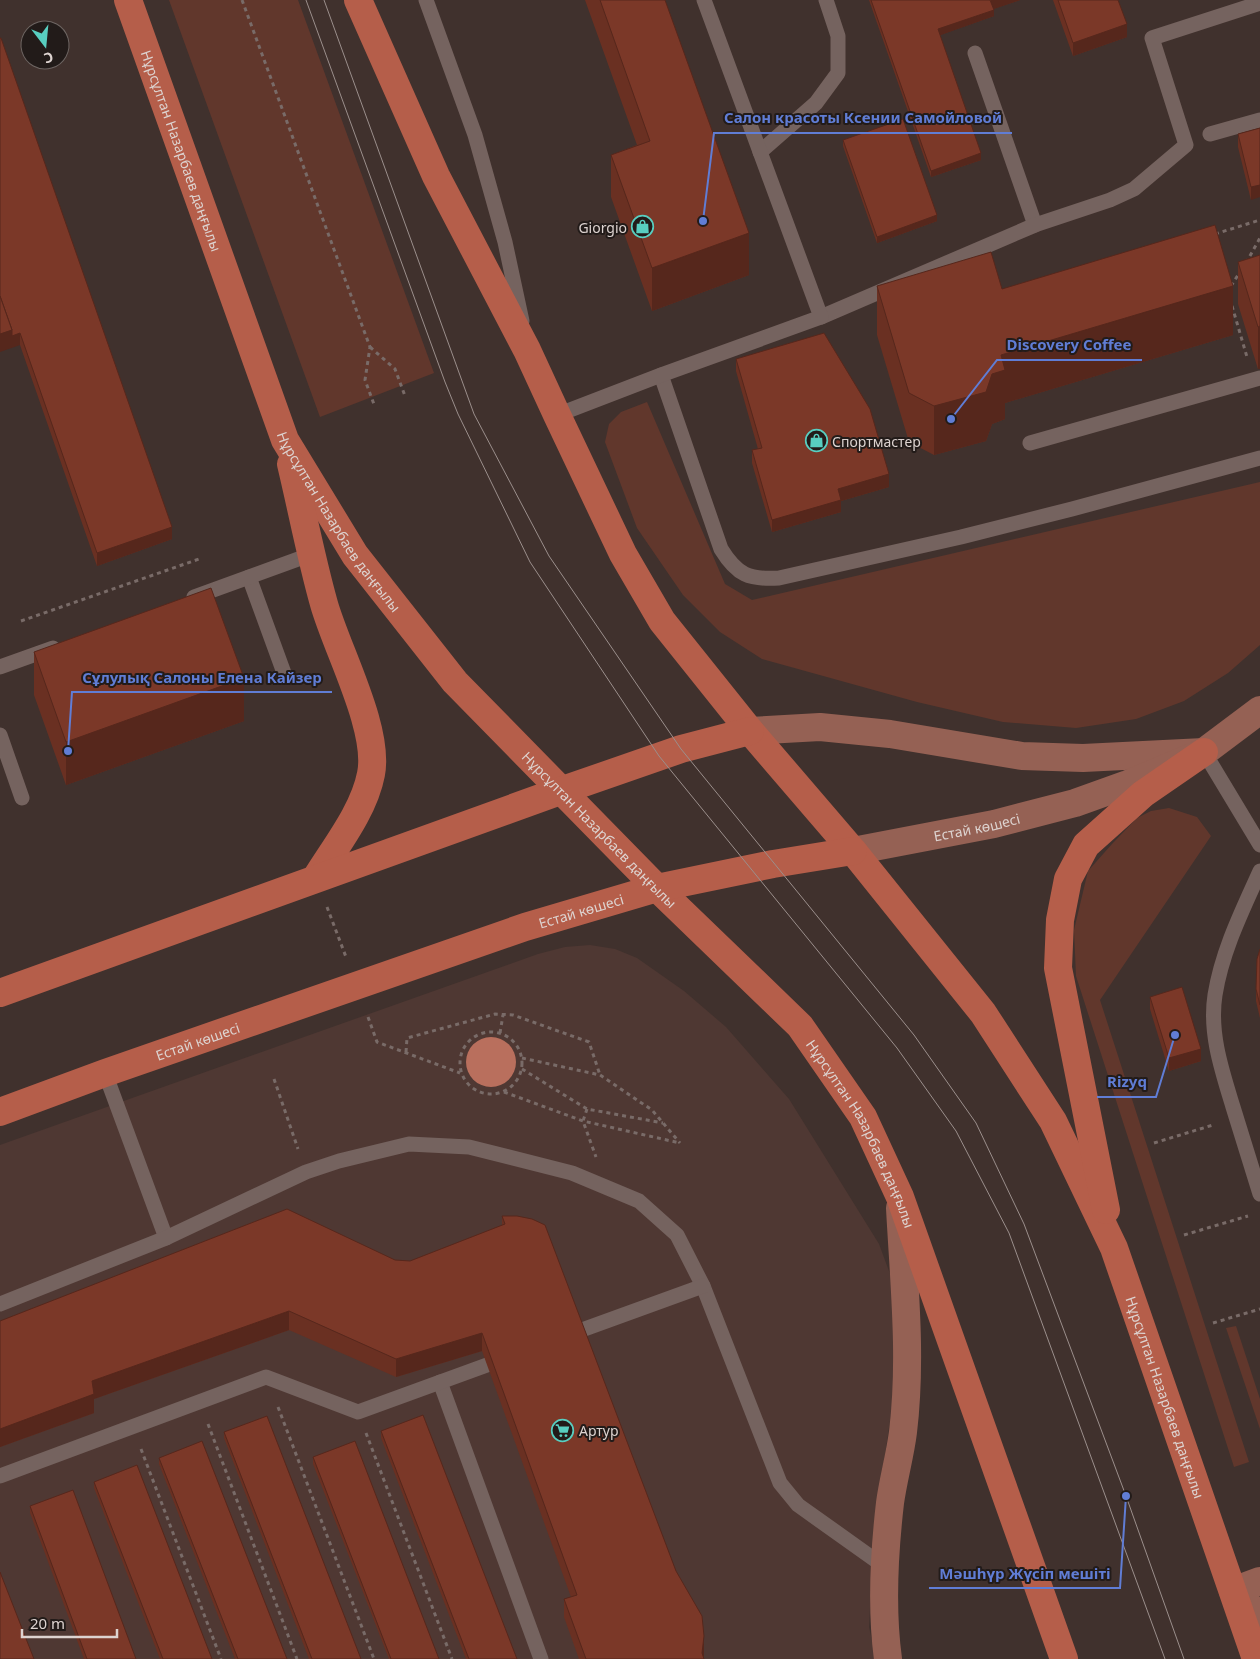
<svg xmlns="http://www.w3.org/2000/svg" width="1260" height="1659" viewBox="0 0 1260 1659" font-family="'Noto Sans',sans-serif">
<style>
.built{fill:#4f3833}
.green{fill:#61372c}
.water{fill:#b96f5d}
.lines{fill:none;stroke-linecap:round;stroke-linejoin:round}
.path{stroke:#796b68;stroke-width:3;stroke-dasharray:4 4;stroke-linecap:butt}
.lane{stroke:#75635f;stroke-width:15}
.secondary{stroke:#956154;stroke-width:28}
.primary{stroke:#b55e4a;stroke-width:28}
.tram{stroke:#9b8f8c;stroke-width:1}
.wall{fill:#6a3022}
.shaded-wall{fill:#56271c}
.building{fill:#7b3828;stroke:#56271c}
.labels{text-anchor:middle;dominant-baseline:central;stroke-width:4;stroke-linejoin:round;paint-order:stroke}
.street-label{font-size:14px;fill:#ddd3d0;stroke:#221b19}
.poi-label{font-size:14px;fill:#ddd3d0;stroke:#221b19;text-anchor:start}
.leader{fill:none;stroke:#607dd5;stroke-width:2}
.callout-dot{fill:#607dd5;stroke:#221b19;stroke-width:2}
.callout-label{font-size:15px;text-anchor:middle;font-weight:bold;fill:#607dd5;stroke:#221b19;stroke-width:4;stroke-linejoin:round;paint-order:stroke}
</style>
<rect width="100%" height="100%" fill="#40312d"/>
<path class="built" d="M 590,945 L 615,949 L 637,958 L 684,991 L 726,1027 L 789,1099 L 879,1244 L 893,1282 L 899,1359 L 874,1531 L 869,1627 L 876,1659 L 0,1659 L 0,1145 L 538,954 L 565,947 Z"/>
<g class="green">
<path d="M 169,0 L 298,0 L 434,373 L 320,417 Z"/>
<path d="M 647,402 L 725,584 L 752,600 L 1260,482 L 1260,645 L 1228,673 L 1184,701 L 1136,719 L 1076,728 L 1003,722 L 917,702 L 762,659 L 720,632 L 683,595 L 637,528 L 605,442 L 609,424 L 621,412 Z"/>
<path d="M 1169,808 L 1197,817 L 1211,836 L 1100,1000 L 1249,1462 L 1234,1467 L 1076,976 L 1074,930 L 1088,871 L 1112,844 L 1137,818 L 1151,811 Z"/>
<path d="M 1236,1326 L 1260,1399 L 1260,1429 L 1226,1328 Z"/>
</g>
<circle class="water" cx="491" cy="1062" r="25"/>
<g class="lines">
<g class="path">
<path d="M 242,0 L 370,347 L 365,380 L 375,407"/>
<path d="M 1215,234 L 1260,220"/>
<path d="M 1246,263 L 1260,238"/>
<path d="M 1231,286 L 1240,272"/>
<path d="M 1232,306 L 1247,357"/>
<path d="M 370,347 L 395,369 L 405,396"/>
<path d="M 21,621 L 202,558"/>
<path d="M 327,907 L 346,957"/>
<path d="M 368,1017 L 377,1042 L 460,1073"/>
<circle cx="491" cy="1063" r="31"/>
<path d="M 500,1033 L 503,1015"/>
<path d="M 406,1052 L 407,1038 L 495,1014 L 513,1015 L 589,1042 L 600,1075"/>
<path d="M 522,1058 L 600,1075 L 652,1110 L 680,1143"/>
<path d="M 522,1069 L 587,1109 L 663,1123"/>
<path d="M 274,1079 L 298,1149"/>
<path d="M 504,1092 L 583,1121 L 680,1143"/>
<path d="M 587,1109 L 583,1121 L 596,1157"/>
<path d="M 1154,1143 L 1213,1125"/>
<path d="M 1184,1235 L 1248,1216"/>
<path d="M 1213,1323 L 1260,1309"/>
<path d="M 278,1407 L 374,1659"/>
<path d="M 208,1424 L 297,1659"/>
<path d="M 366,1433 L 452,1659"/>
<path d="M 141,1449 L 221,1659"/>
</g>
<g class="lane">
<path d="M 426,0 L 475,135 L 505,242 L 522,321"/>
<path d="M 975,53 L 1035,225"/>
<path d="M 1210,134 L 1260,120"/>
<path d="M 760,152 L 816,103 L 838,73 L 838,36 L 826,0"/>
<path d="M 821,317 L 1035,225 L 1110,200 L 1134,189 L 1186,145 L 1152,38 L 1260,3"/>
<path d="M 661,375 L 721,549 C 737,575 749,580 779,578 L 961,537 L 1072,509 L 1260,458"/>
<path d="M 557,415 L 661,375 L 821,317 L 704,0"/>
<path d="M 1030,443 L 1260,378"/>
<path d="M 249,577 L 284,673"/>
<path d="M 194,597 L 312,554"/>
<path d="M 0,667 L 53,648"/>
<path d="M 0,735 L 22,798"/>
<path d="M 1204,752 L 1260,845"/>
<path d="M 1260,871 C 1242,911 1222,951 1215,995 C 1209,1033 1222,1071 1233,1107 C 1242,1136 1251,1165 1260,1194"/>
<path d="M 105,1073 L 166,1238"/>
<path d="M 0,1304 L 166,1238 L 306,1172 L 339,1161 L 409,1144 L 469,1147 L 572,1173 L 639,1201 L 677,1235 L 703,1286 L 780,1483 L 798,1505 L 885,1567"/>
<path d="M 579,1331 L 703,1286"/>
<path d="M 440,1382 L 541,1659"/>
<path d="M 0,1476 L 266,1377 L 358,1412 L 487,1365"/>
</g>
<g class="secondary">
<path d="M 750,731 L 820,727 L 890,734 L 1022,756 L 1083,758 L 1204,752"/>
<path id="s1" d="M 853,851 L 994,824 L 1075,803 L 1128,784 L 1204,752 L 1260,710"/>
<path d="M 1260,1581 L 1233,1591 L 1260,1616"/>
<path d="M 888,1659 C 881,1608 884,1555 890,1503 C 893,1480 900,1456 903,1432 C 912,1358 904,1283 900,1208"/>
</g>
<g class="primary">
<path id="s2" d="M 128,0 L 285,440 L 355,555 L 455,682 L 657,888 L 800,1026 L 863,1117 L 900,1197 L 1064,1659"/>
<path id="s3" d="M 358,0 L 436,176 L 527,350 L 557,415 L 623,554 L 662,621 L 750,731 L 853,851 L 983,1013 L 1053,1121 L 1114,1248 L 1256,1659"/>
<path d="M 291,464 C 302,510 311,558 324,604 C 337,650 380,729 371,774 C 364,811 335,847 316,878"/>
<path d="M 0,993 L 560,791 L 681,749 L 750,731"/>
<path id="s4" d="M 0,1112 L 105,1073 L 525,927 L 657,888 L 773,864 L 853,851"/>
<path d="M 1106,1210 L 1058,968 L 1060,920 L 1068,879 L 1086,845 L 1143,794 L 1204,752"/>
</g>
<g class="tram">
<path d="M 306,0 L 445,382 L 458,414 L 530,562 L 659,756 L 897,1048 L 956,1131 L 1009,1233 L 1165,1659"/>
<path d="M 324,0 L 474,414 L 549,556 L 681,749 L 914,1035 L 976,1123 L 1024,1224 L 1126,1496 L 1184,1659"/>
</g>
</g>
<g class="wall">
<path d="M 585,0 L 665,0 L 749,275 L 652,311 L 611,197 L 611,155 L 637,145 Z"/>
<path d="M 869,0 L 1020,0 L 993,9 L 994,16 L 940,35 L 981,160 L 931,177 Z"/>
<path d="M 1053,0 L 1118,0 L 1127,37 L 1073,56 Z"/>
<path d="M 0,38 L 172,539 L 97,566 L 20,345 Z"/>
<path d="M 1260,128 L 1251,200 L 1238,147 L 1238,134 Z"/>
<path d="M 843,140 L 937,221 L 877,243 L 843,146 Z"/>
<path d="M 1260,255 L 1258,369 L 1238,304 L 1238,262 Z"/>
<path d="M 877,286 L 1002,289 L 1233,335 L 1005,403 L 1005,419 L 992,424 L 986,441 L 934,455 L 909,442 L 877,335 Z"/>
<path d="M 736,359 L 889,487 L 841,501 L 841,512 L 772,532 L 752,463 L 752,450 L 758,449 L 736,371 Z"/>
<path d="M 34,652 L 244,721 L 66,785 L 34,695 Z"/>
<path d="M 1260,949 L 1260,1018 L 1256,1001 L 1257,959 Z"/>
<path d="M 1150,997 L 1201,1061 L 1169,1071 L 1150,1009 Z"/>
<path d="M 502,1216 L 704,1655 L 704,1659 L 579,1659 L 564,1617 L 564,1599 L 571,1597 L 482,1351 L 396,1377 L 289,1330 L 94,1399 L 94,1413 L 0,1447 L 0,1321 L 395,1260 L 410,1261 L 502,1225 Z"/>
<path d="M 381,1431 L 517,1659 L 466,1659 L 381,1438 Z"/>
<path d="M 224,1432 L 361,1659 L 309,1659 L 224,1438 Z"/>
<path d="M 313,1457 L 439,1659 L 389,1659 L 313,1464 Z"/>
<path d="M 159,1458 L 287,1659 L 235,1659 L 159,1464 Z"/>
<path d="M 94,1482 L 212,1659 L 160,1659 L 94,1488 Z"/>
<path d="M 30,1506 L 136,1659 L 84,1659 L 30,1513 Z"/>
</g>
<g class="shaded-wall">
<path d="M 991,0 L 1020,0 L 991,10 Z"/>
<path d="M 994,10 L 994,16 L 938,36 L 938,29 Z"/>
<path d="M 1127,24 L 1127,37 L 1073,56 L 1073,43 Z"/>
<path d="M 981,153 L 981,160 L 931,177 L 931,171 Z"/>
<path d="M 1260,185 L 1260,197 L 1251,200 L 1251,187 Z"/>
<path d="M 937,215 L 937,221 L 877,243 L 877,237 Z"/>
<path d="M 749,233 L 749,275 L 652,311 L 652,268 Z"/>
<path d="M 1233,286 L 1233,335 L 1005,403 L 1005,419 L 992,424 L 986,441 L 934,455 L 934,406 L 992,374 L 1001,355 Z"/>
<path d="M 1260,326 L 1260,369 L 1258,369 L 1258,327 Z"/>
<path d="M 12,330 L 20,333 L 20,345 L 0,352 L 0,334 Z"/>
<path d="M 889,474 L 889,487 L 841,501 L 841,512 L 772,532 L 772,520 L 838,489 Z"/>
<path d="M 172,527 L 172,539 L 97,566 L 97,553 Z"/>
<path d="M 244,678 L 244,721 L 66,785 L 66,742 Z"/>
<path d="M 1201,1049 L 1201,1061 L 1169,1071 L 1169,1058 Z"/>
<path d="M 289,1311 L 289,1330 L 94,1399 L 94,1413 L 0,1447 L 0,1429 L 92,1381 Z"/>
<path d="M 482,1333 L 482,1351 L 396,1377 L 396,1359 Z"/>
<path d="M 704,1636 L 704,1655 L 703,1659 L 702,1653 Z"/>
</g>
<g class="building">
<path d="M 600,0 L 665,0 L 749,233 L 652,268 L 611,155 L 650,141 Z"/>
<path d="M 871,0 L 990,0 L 994,10 L 938,29 L 981,153 L 931,171 Z"/>
<path d="M 1058,0 L 1118,0 L 1127,24 L 1073,43 Z"/>
<path d="M 0,38 L 1,38 L 172,527 L 97,553 L 20,333 L 12,336 L 12,330 L 0,296 Z"/>
<path d="M 903,119 L 937,215 L 877,237 L 843,140 Z"/>
<path d="M 1260,128 L 1260,185 L 1251,187 L 1238,134 Z"/>
<path d="M 1215,225 L 1233,286 L 1001,355 L 1005,370 L 992,374 L 986,392 L 934,406 L 909,393 L 877,286 L 991,252 L 1002,289 Z"/>
<path d="M 1260,255 L 1260,326 L 1258,327 L 1238,262 Z"/>
<path d="M 0,296 L 12,330 L 0,334 Z"/>
<path d="M 824,333 L 870,409 L 889,474 L 838,489 L 841,500 L 772,520 L 752,450 L 762,448 L 736,359 Z"/>
<path d="M 211,588 L 244,678 L 66,742 L 34,652 Z"/>
<path d="M 1260,949 L 1260,1005 L 1256,989 L 1257,959 Z"/>
<path d="M 1182,987 L 1201,1049 L 1169,1058 L 1150,997 Z"/>
<path d="M 287,1209 L 395,1260 L 410,1261 L 505,1224 L 502,1216 L 517,1216 L 532,1219 L 545,1225 L 676,1571 L 702,1616 L 704,1636 L 702,1653 L 704,1659 L 586,1659 L 564,1599 L 577,1595 L 482,1333 L 396,1359 L 289,1311 L 92,1381 L 94,1394 L 0,1429 L 0,1321 Z"/>
<path d="M 423,1415 L 517,1659 L 469,1659 L 381,1431 Z"/>
<path d="M 267,1416 L 361,1659 L 312,1659 L 224,1432 Z"/>
<path d="M 202,1441 L 287,1659 L 238,1659 L 159,1458 Z"/>
<path d="M 355,1441 L 439,1659 L 391,1659 L 313,1457 Z"/>
<path d="M 137,1465 L 212,1659 L 163,1659 L 94,1482 Z"/>
<path d="M 73,1490 L 136,1659 L 87,1659 L 30,1506 Z"/>
<path d="M 0,1572 L 34,1659 L 0,1659 Z"/>
</g>
<defs>
<symbol id="shop-ring" viewBox="-11 -11 22 22"><circle r="9.5" fill="#221b19" stroke="#58cec0" stroke-width="1.5"/><path d="M-5-2.5h2.3a2.7 3.5 0 0 1 5.4 0H5L5.5 6h-11ZM-1.5-2.5h3a1.5 2.3 0 0 0-3 0Z" fill="#58cec0"/></symbol>
<symbol id="supermarket-ring" viewBox="-11 -11 22 22"><circle r="9.5" fill="#221b19" stroke="#58cec0" stroke-width="1.5"/><path d="M-6-5.5h2.5l.6 2H6L4.5 2H-2.5L-4.4-4H-6ZM-1.5 3.2a1.3 1.3 0 1 0 .1 0ZM3 3.2a1.3 1.3 0 1 0 .1 0Z" fill="#58cec0"/></symbol>
</defs>
<g fill-rule="evenodd">
<use href="#shop-ring" x="630" y="214" width="25" height="25"/>
<use href="#shop-ring" x="804" y="428" width="25" height="25"/>
<use href="#supermarket-ring" x="550" y="1418" width="25" height="25"/>
</g>
<g class="labels">
<g class="street-label">
<text stroke="none"><textPath href="#s2" startOffset="160">Нұрсұлтан Назарбаев даңғылы</textPath></text>
<text stroke="none"><textPath href="#s2" startOffset="565">Нұрсұлтан Назарбаев даңғылы</textPath></text>
<text stroke="none"><textPath href="#s1" startOffset="126">Естай көшесі</textPath></text>
<text stroke="none"><textPath href="#s2" startOffset="970">Нұрсұлтан Назарбаев даңғылы</textPath></text>
<text stroke="none"><textPath href="#s4" startOffset="615">Естай көшесі</textPath></text>
<text stroke="none"><textPath href="#s4" startOffset="210">Естай көшесі</textPath></text>
<text stroke="none"><textPath href="#s2" startOffset="1375">Нұрсұлтан Назарбаев даңғылы</textPath></text>
<text stroke="none"><textPath href="#s3" startOffset="1626">Нұрсұлтан Назарбаев даңғылы</textPath></text>
</g>
<g class="poi-label">
<text x="627" y="227" text-anchor="end">Giorgio</text>
<text x="832" y="441">Спортмастер</text>
<text x="579" y="1430">Артур</text>
</g>
</g>
<path class="leader" d="M703 221L714 133H1012M951 419L997 360H1142M68 751L72 692H332M1175 1035L1156 1097H1097M1126 1496L1120 1588H929"/>
<g class="callout-dot">
<circle cx="703" cy="221" r="5"/>
<circle cx="951" cy="419" r="5"/>
<circle cx="68" cy="751" r="5"/>
<circle cx="1175" cy="1035" r="5"/>
<circle cx="1126" cy="1496" r="5"/>
</g>
<g class="callout-label">
<text x="863" y="123">Салон красоты Ксении Самойловой</text>
<text x="1069" y="350">Discovery Coffee</text>
<text x="202" y="683">Сұлулық Салоны Елена Кайзер</text>
<text x="1127" y="1087">Rizyq</text>
<text x="1025" y="1579">Мәшһүр Жүсіп мешіті</text>
</g>
<g transform="translate(45 45) rotate(164)"><circle r="24" fill="#221b19" stroke="#6d6562"/>
<path d="M0-4L9 19L0 12L-9 19Z" fill="#58cec0"/>
<text y="-8" font-size="14" font-weight="bold" text-anchor="middle" fill="#ddd3d0">С</text>
</g>
<path d="M22 1629v8h95v-8" fill="none" stroke="#ddd3d0" stroke-width="2.5"/>
<text x="30" y="1629" font-size="15" fill="#ddd3d0" stroke="#221b19" stroke-width="4" paint-order="stroke">20 m</text>
</svg>
